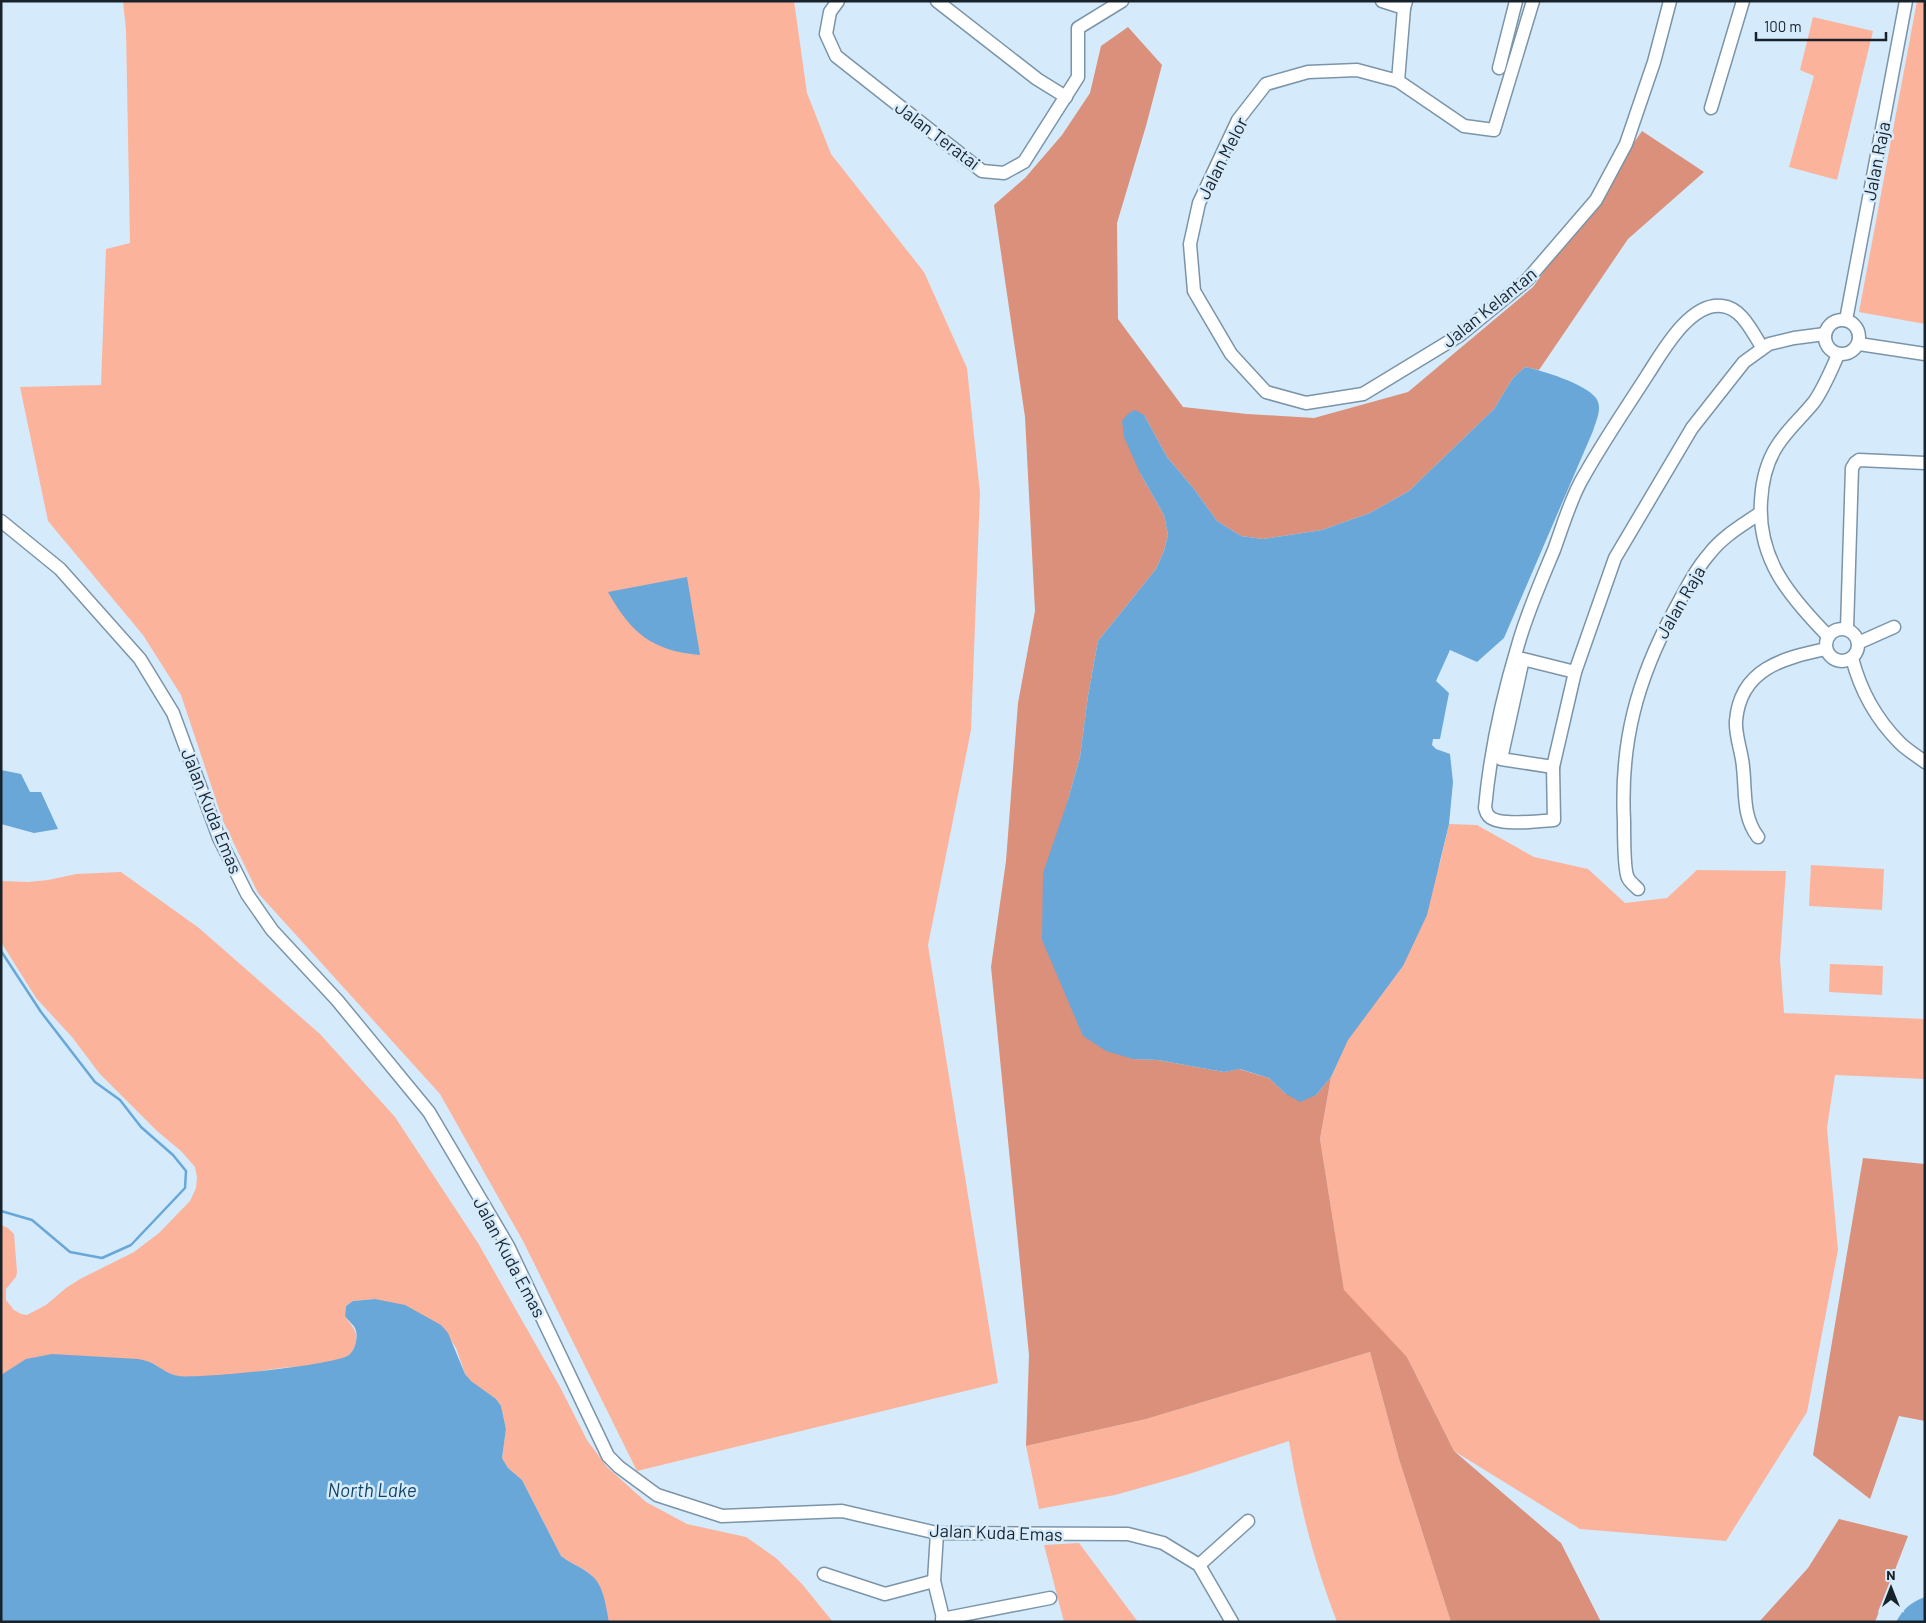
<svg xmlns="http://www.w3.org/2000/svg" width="1926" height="1623" viewBox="0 0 1926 1623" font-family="Barlow,sans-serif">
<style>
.green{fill:#fbb39c}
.forest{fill:#da907a}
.water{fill:#68a7d7}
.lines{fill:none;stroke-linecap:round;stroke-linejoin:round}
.stream{stroke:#68a7d7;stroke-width:2.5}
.minor-casing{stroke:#7b94a8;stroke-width:15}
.minor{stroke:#fff;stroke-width:12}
.labels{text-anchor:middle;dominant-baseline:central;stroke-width:5;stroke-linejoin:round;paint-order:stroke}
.street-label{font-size:18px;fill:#18222a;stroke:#d5ebfc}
.water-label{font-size:19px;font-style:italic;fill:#114262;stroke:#d5ebfc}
</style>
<rect width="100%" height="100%" fill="#d5ebfc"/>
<g class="green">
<path d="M 123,1 L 794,1 L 807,93 L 831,154 L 924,272 L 967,368 L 980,493 L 971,730 L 928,945 L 998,1383 L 637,1471 L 523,1241 L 440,1094 L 258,893 L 223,821 L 181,695 L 143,635 L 48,521 L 20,387 L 101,385 L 106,249 L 130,243 L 126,30 Z"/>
<path d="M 1917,1 L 1925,1 L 1925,324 L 1859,312 Z"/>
<path d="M 1813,17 L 1873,31 L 1837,180 L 1789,167 L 1814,76 L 1800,70 Z"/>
<path d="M 1449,824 L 1477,825 L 1534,857 L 1588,869 L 1625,903 L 1667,898 L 1697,870 L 1786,871 L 1780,959 L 1784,1013 L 1925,1019 L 1925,1079 L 1835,1075 L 1827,1128 L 1838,1250 L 1807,1412 L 1726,1541 L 1580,1529 L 1454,1451 L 1407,1357 L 1344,1291 L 1320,1139 L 1331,1077 L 1347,1040 L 1403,966 L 1440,863 Z"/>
<path d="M 1811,865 L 1884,869 L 1882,910 L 1809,906 Z"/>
<path d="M 121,872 L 199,928 L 320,1034 L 395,1117 L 478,1243 L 560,1387 L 587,1440 L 607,1467 L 646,1502 L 687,1524 L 746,1537 L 776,1558 L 802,1584 L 833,1622 L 609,1622 C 605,1607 603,1586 591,1575 C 583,1567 570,1564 561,1556 L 522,1480 L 508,1468 L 502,1458 L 506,1429 L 501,1406 L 496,1399 L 470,1381 L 465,1374 L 456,1348 L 441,1325 L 375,1299 L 353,1301 L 346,1306 L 345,1316 C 352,1327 362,1334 353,1350 C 352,1353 348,1356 345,1358 C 327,1366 301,1366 281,1368 C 251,1372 207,1381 177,1376 C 167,1374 159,1367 150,1362 L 1,1375 L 1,1225 L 8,1228 L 14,1234 L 17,1272 L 16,1277 L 6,1289 L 6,1300 L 14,1310 L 21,1314 L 27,1315 L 46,1305 L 66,1288 L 80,1279 L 134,1252 L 159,1233 L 190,1201 L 196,1188 L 197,1177 L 195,1167 L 181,1151 L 157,1131 L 99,1073 L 72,1037 L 36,998 L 1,942 L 1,881 L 28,882 L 48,880 L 76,874 Z"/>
<path d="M 1830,964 L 1883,966 L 1882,995 L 1829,992 Z"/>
<path d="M 1370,1352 L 1399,1459 L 1451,1622 L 1337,1622 C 1314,1563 1299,1503 1289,1441 L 1186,1475 L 1115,1495 L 1039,1509 L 1026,1446 L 1146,1419 Z"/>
<path d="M 1079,1543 L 1138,1622 L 1064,1622 L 1044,1545 Z"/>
</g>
<g class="forest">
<path d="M 1128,27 L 1162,65 L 1146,126 L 1117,223 L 1118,319 L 1183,407 L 1247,414 L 1314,418 L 1408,392 L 1533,287 L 1642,131 L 1704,172 L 1628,239 L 1539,370 L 1525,367 L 1513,378 L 1494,409 L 1409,491 L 1370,513 L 1322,530 L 1263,539 L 1241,536 L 1217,521 L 1194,489 L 1167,457 L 1144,415 L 1140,473 L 1164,515 L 1168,535 L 1164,551 L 1156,569 L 1098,641 L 1088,696 L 1080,757 L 1068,800 L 1133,1059 L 1158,1060 L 1224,1072 L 1239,1069 L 1269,1078 L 1286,1094 L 1316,1095 L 1331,1077 L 1320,1139 L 1344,1290 L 1407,1357 L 1454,1451 L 1561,1543 L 1601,1622 L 1451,1622 L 1399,1459 L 1370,1352 L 1146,1419 L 1026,1446 L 1029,1355 L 991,967 L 1006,861 L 1018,703 L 1035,611 L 1025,417 L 994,205 L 1025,178 L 1062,135 L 1090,93 L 1101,46 Z"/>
<path d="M 1863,1158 L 1925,1164 L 1925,1421 L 1899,1416 L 1870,1499 L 1813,1455 Z"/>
<path d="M 1839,1519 L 1908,1536 L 1875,1622 L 1759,1622 L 1808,1568 Z"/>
</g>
<g class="water">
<path d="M 1525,367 C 1541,370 1586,384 1596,398 C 1603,408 1596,421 1593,431 L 1504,638 L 1477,662 L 1450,650 L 1436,681 L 1449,693 L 1440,739 L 1433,739 L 1432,745 L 1436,749 L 1450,754 L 1453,782 L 1449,824 L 1427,915 L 1403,966 L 1348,1040 L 1331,1077 L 1316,1095 L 1300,1102 L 1286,1094 L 1269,1078 L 1240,1069 L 1224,1072 L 1158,1060 L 1133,1059 L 1106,1051 L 1083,1036 L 1042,940 L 1043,873 L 1068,800 L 1080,757 L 1088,696 L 1098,641 L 1156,569 L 1164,551 L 1168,535 L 1164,515 L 1140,473 L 1124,437 L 1122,421 L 1129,413 L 1135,410 L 1144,415 L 1167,457 L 1194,489 L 1217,521 L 1241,536 L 1263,539 L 1322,530 L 1370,513 L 1409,491 L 1494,409 L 1513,378 Z"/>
<path d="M 687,577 L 700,655 C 652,651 631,633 608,592 Z"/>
<path d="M 1,770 L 21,774 L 30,792 L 41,792 L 58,829 L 34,833 L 1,824 Z"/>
<path d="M 375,1299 L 405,1305 L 441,1325 L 448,1333 L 465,1374 L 471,1381 L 496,1399 L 501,1406 L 506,1429 L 502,1458 L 508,1468 L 522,1480 L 561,1556 C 571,1564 582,1567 591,1575 C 604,1585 606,1607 609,1622 L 1,1622 L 1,1375 L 26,1359 L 52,1354 L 138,1359 C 143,1360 148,1361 152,1363 C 161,1368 169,1375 179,1376 C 199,1379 337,1365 349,1355 C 355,1350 358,1339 356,1331 C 355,1325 348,1321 345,1316 L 346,1306 L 353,1301 Z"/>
<path d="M 1925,1597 L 1925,1622 L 1896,1622 C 1903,1609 1911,1602 1925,1597 Z"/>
</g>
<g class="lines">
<path class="stream" d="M 1,951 L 41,1012 L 95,1082 L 120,1100 L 141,1127 L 173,1155 L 186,1171 L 185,1188 L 131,1245 L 102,1258 L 70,1252 L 32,1220 L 1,1211"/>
<defs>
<g id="minor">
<path d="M 838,1 L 830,12 L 826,34 L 836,56 L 982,171 L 1004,173 L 1024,162 L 1078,77 L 1078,28 L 1122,1"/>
<path d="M 937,1 L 1037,79 L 1066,97"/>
<path d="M 1382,1 L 1404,8"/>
<path d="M 1533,1 L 1494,130 L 1464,126 L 1398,81 L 1357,70 L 1308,72 L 1266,84 L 1238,120 L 1199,203 L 1190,244 L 1194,291 L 1231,354 L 1266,392 L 1306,403 L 1363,394 L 1460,335 L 1527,280 L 1596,200 L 1626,144 L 1654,62 L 1670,1"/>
<path d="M 1499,68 L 1516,1"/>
<path d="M 1398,81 L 1404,8 L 1406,1"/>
<path d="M 1711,108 L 1743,1"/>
<circle cx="1842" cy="337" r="17"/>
<path d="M 1846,320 L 1906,1"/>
<path d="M 1859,344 L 1925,354"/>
<path d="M 1762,347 C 1752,332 1742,308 1722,306 C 1690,302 1663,351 1648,374 C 1625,410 1600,446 1580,483 C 1569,504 1562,528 1554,550 C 1541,581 1527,613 1518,645 C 1502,698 1490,753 1485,808 C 1486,810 1486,813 1488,815 C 1496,827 1540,821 1554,820 L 1553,767 L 1575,672 L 1615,558 L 1692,428 L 1744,362 L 1769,344 L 1794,338 L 1825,334"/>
<path d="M 1,521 L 60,569 L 140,659 L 173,713 L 219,838 L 247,894 L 272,930 L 337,1000 L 429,1112 L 508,1246 L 608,1456 L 619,1467 L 657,1495 L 722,1516 L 842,1511 L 937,1533 L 1128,1534 L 1163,1543 L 1199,1565 L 1232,1622"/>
<path d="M 1847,629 L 1852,468 L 1855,463 L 1859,460 L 1925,463"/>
<circle cx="1842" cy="645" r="16"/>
<path d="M 1828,636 C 1790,597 1757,559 1761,501 C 1762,482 1766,463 1777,446 C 1787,430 1802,417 1814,402 C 1824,388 1831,370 1838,355"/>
<path d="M 1858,643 L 1894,627"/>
<path d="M 1852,658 C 1860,689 1876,719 1900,743 C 1907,750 1917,756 1925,762"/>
<path d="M 1553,767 L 1501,759 L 1523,659 L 1575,672"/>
<path d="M 1758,837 C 1742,816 1746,792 1743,767 C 1742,752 1735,736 1736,721 C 1740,669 1783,658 1826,649"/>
<path d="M 1638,889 C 1634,885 1630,882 1628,878 C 1624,871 1624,831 1624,821 C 1620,742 1637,680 1674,611 C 1685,591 1695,570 1710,553 C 1723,536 1743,525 1760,513"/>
<path d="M 937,1533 L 934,1581 L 944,1622"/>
<path d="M 1199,1565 L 1248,1521"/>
<path d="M 824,1574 L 885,1594 L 934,1581"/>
<path d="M 942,1619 L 1050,1598"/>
</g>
</defs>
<use href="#minor" class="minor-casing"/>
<use href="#minor" class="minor"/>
</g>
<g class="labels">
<g class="street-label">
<text transform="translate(938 135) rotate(37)">Jalan Teratai</text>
<text transform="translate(1222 158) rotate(-63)">Jalan Melor</text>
<text transform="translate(1876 161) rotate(-79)">Jalan Raja</text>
<text transform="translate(1489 307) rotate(-39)">Jalan Kelantan</text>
<text transform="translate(1680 602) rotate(-60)">Jalan Raja</text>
<text transform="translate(212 811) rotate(68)">Jalan Kuda Emas</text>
<text transform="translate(510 1257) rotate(62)">Jalan Kuda Emas</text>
<text transform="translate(996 1532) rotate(2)">Jalan Kuda Emas</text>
</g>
<g class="water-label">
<text x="372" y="1489">North Lake</text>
</g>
</g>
<rect width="1926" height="1623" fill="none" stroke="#18222a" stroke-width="5"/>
<g transform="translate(1891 1588)" stroke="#d5ebfc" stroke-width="4" paint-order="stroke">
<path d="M0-4L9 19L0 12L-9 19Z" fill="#18222a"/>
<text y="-8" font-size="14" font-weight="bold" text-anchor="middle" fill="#18222a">N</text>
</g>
<path d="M1756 32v8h130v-8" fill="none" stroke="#18222a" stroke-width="2.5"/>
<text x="1764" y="32" font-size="15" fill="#18222a" stroke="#d5ebfc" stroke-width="4" paint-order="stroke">100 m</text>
</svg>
